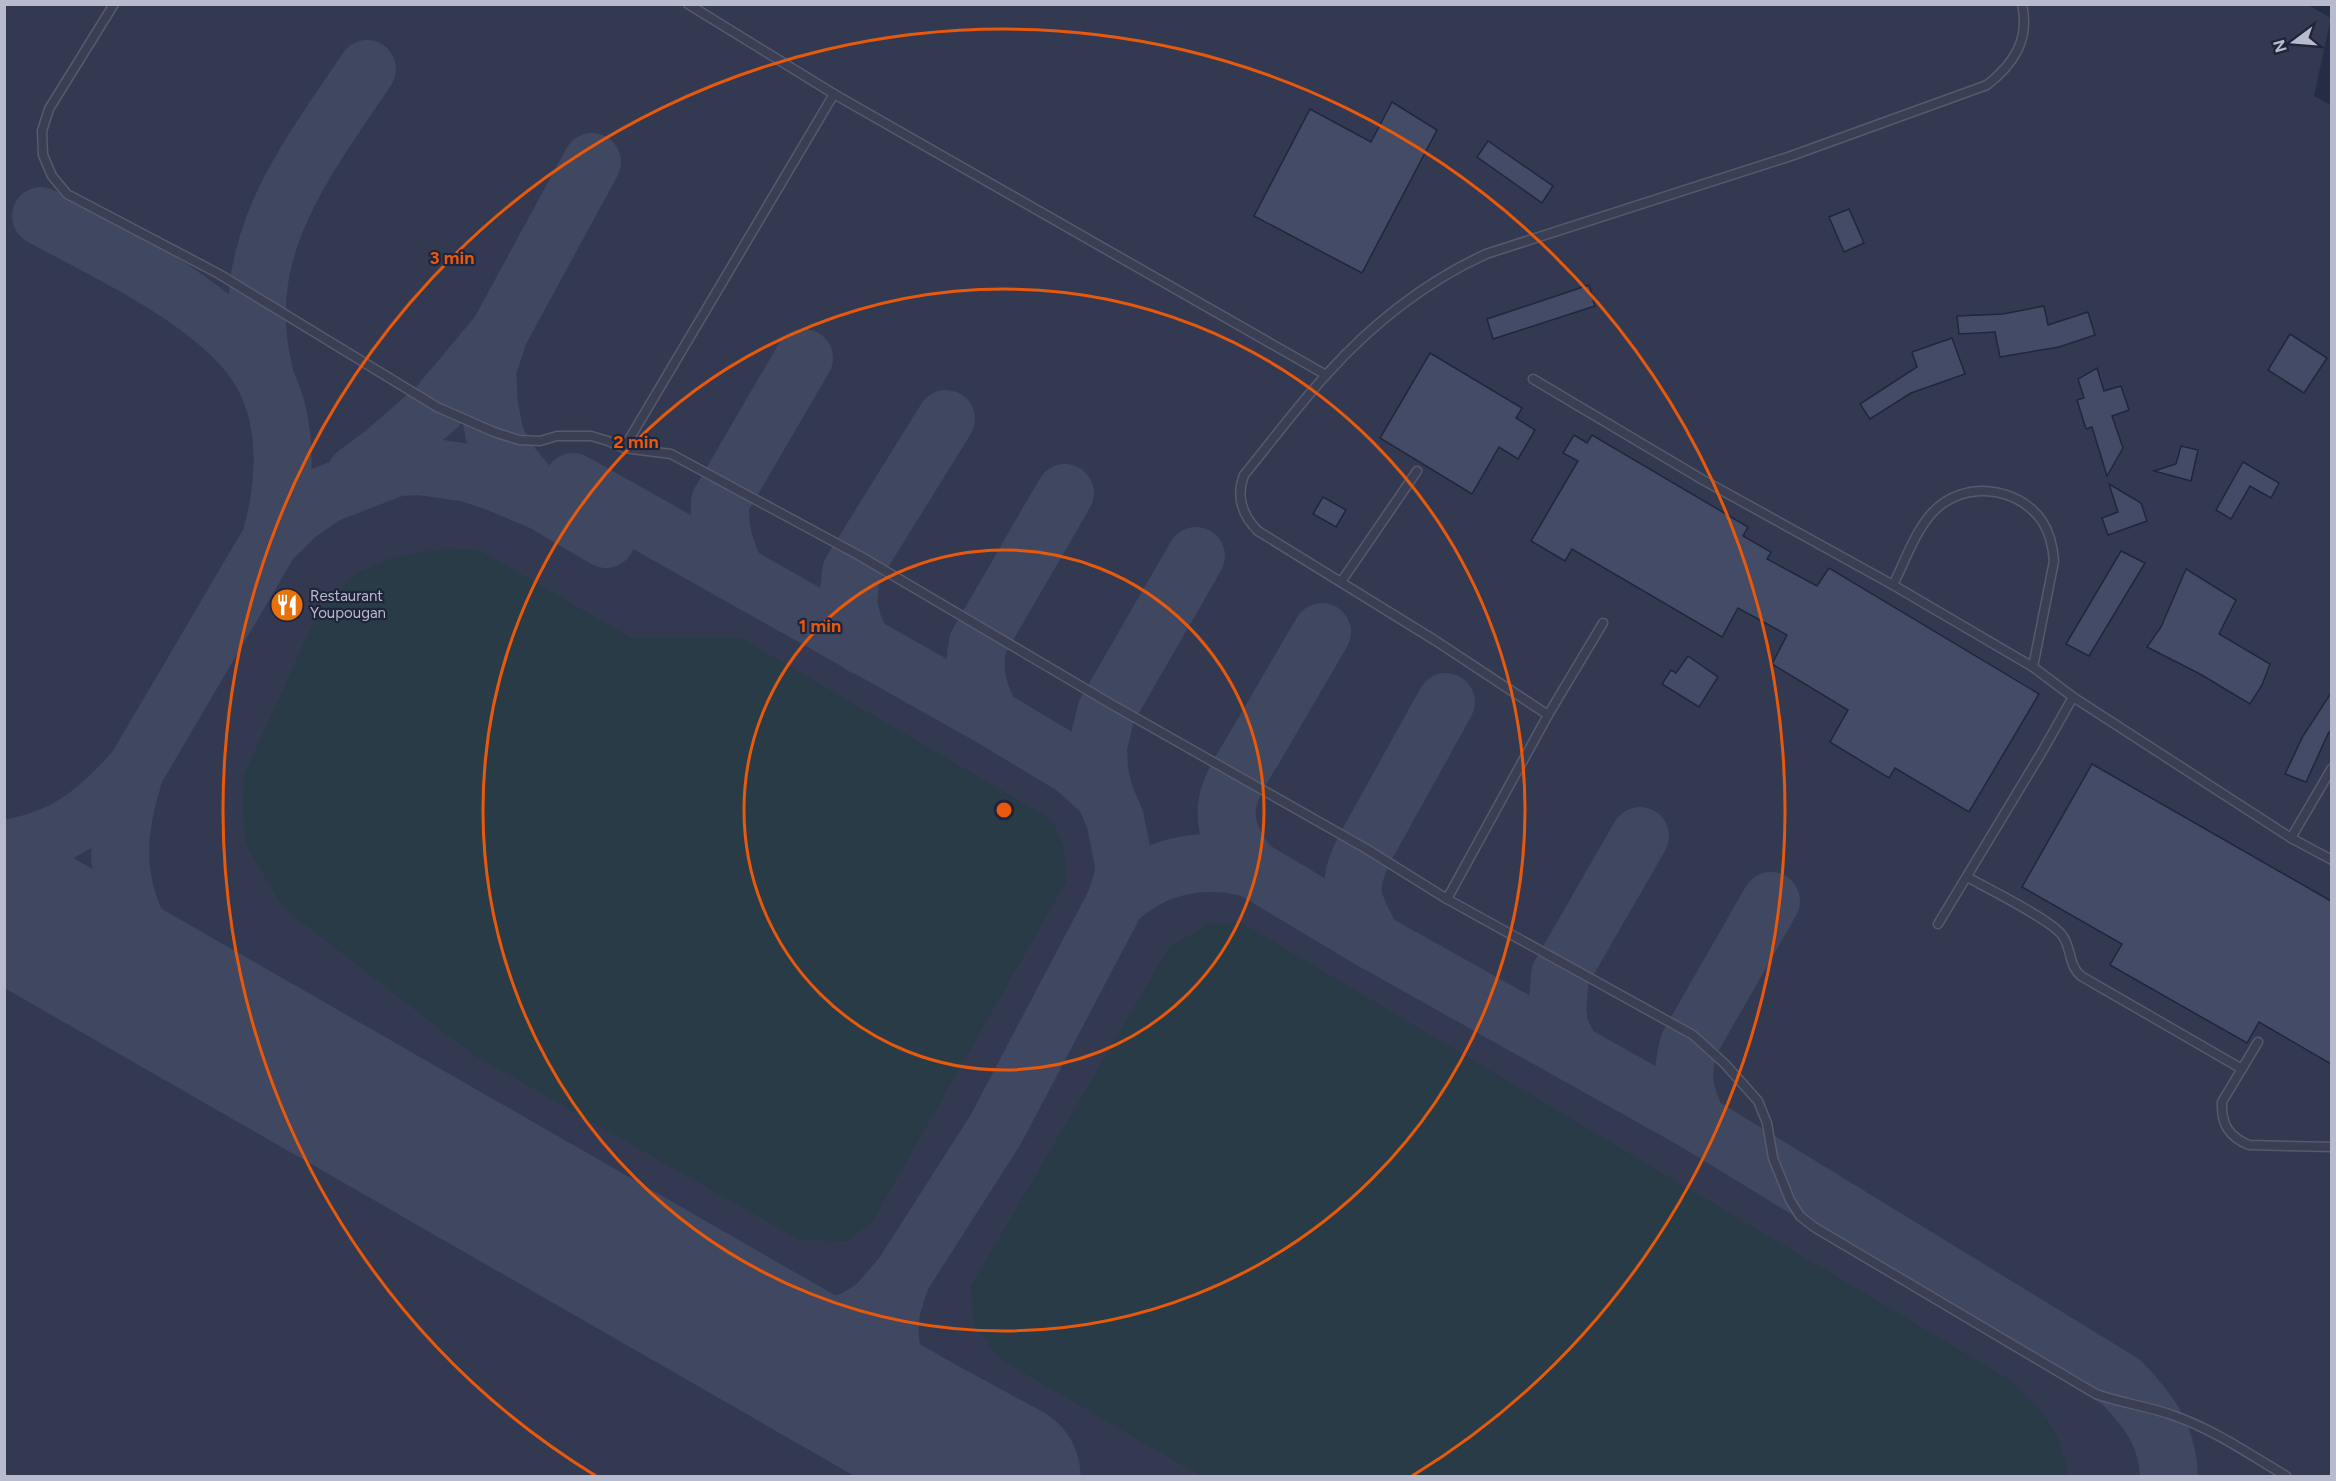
<svg xmlns="http://www.w3.org/2000/svg" width="2336" height="1481" viewBox="0 0 2336 1481" font-family="Figtree,sans-serif">
<style>
.airport{fill:#343952}
.green{fill:#283b46}
.lines{fill:none;stroke-linecap:round;stroke-linejoin:round}
.taxiway{stroke:#404760;stroke-width:58}
.runway{stroke:#404760;stroke-width:147}
.building{fill:#444b67;stroke:#21263c;stroke-width:1.5}
.service-casing{stroke:#565a6f;stroke-width:11}
.service{stroke:#3a3f54;stroke-width:8}
.ring{fill:none;stroke:#e8590c;stroke-width:3}
.labels{text-anchor:middle;dominant-baseline:central;stroke-width:4.5;stroke-linejoin:round;paint-order:stroke}
.poi-label{font-size:15px;fill:#b8bbce;stroke:#1f243a;text-anchor:start}
.centre{fill:#e8590c;stroke:#1f243a;stroke-width:3}
.ring-label{font-size:18px;text-anchor:middle;font-weight:bold;fill:#e8590c;stroke:#1f243a;stroke-width:4.5;stroke-linejoin:round;paint-order:stroke}
</style>
<rect width="100%" height="100%" fill="#252c45"/>
<path class="airport" d="M 2306,4 L 2331,18 L 2314,96 L 2332,106 L 2331,1476 L 5,1476 L 5,5 Z"/>
<g class="green">
<path d="M 441,549 L 479,550 L 631,638 L 741,638 L 1052,820 L 1064,846 L 1066,882 L 872,1222 L 847,1241 L 800,1240 L 474,1055 L 286,910 L 263,874 L 246,843 L 243,810 L 244,775 L 318,613 L 355,574 L 392,558 Z"/>
<path d="M 1242,923 L 2010,1380 C 2043,1408 2061,1433 2068,1476 L 1201,1476 L 1002,1360 L 974,1326 L 971,1286 L 1170,946 L 1210,924 Z"/>
</g>
<g class="lines">
<g class="taxiway">
<path d="M 41,216 C 110,254 231,308 266,381 C 290,431 285,490 270,541 L 136,769 C 112,838 113,897 156,958 C 162,966 168,976 175,984 C 189,998 204,1012 218,1026"/>
<path d="M 499,333 L 487,370 L 489,405 L 494,432 L 503,455 L 535,494"/>
<path d="M 264,372 C 234,249 303,165 367,69"/>
<path d="M 356,474 L 383,454 L 437,407 L 499,333 L 592,162"/>
<path d="M 573,482 L 991,717 L 1074,767 L 1104,794 L 1115,819 L 1124,864 L 1123,878 L 1116,901"/>
<path d="M 270,541 L 299,513 L 327,494 L 397,467 L 420,466 L 469,473 L 498,483 L 543,502 L 606,539"/>
<path d="M 736,572 C 724,549 719,528 720,502 L 804,358"/>
<path d="M 863,646 L 853,624 L 848,604 L 851,572 L 946,419"/>
<path d="M 991,717 C 978,692 972,671 978,643 L 1065,493"/>
<path d="M 1104,794 L 1099,771 L 1098,746 L 1106,712 L 1196,556"/>
<path d="M 4,849 C 64,840 97,813 136,769"/>
<path d="M 1251,868 C 1236,850 1224,830 1227,806 C 1230,783 1248,760 1259,740 C 1280,704 1301,668 1322,632"/>
<path d="M 1373,941 C 1352,903 1344,890 1365,848 L 1446,702"/>
<path d="M 1571,1051 L 1560,1029 L 1557,1012 L 1560,975 L 1640,836"/>
<path d="M 1698,1123 C 1684,1094 1680,1075 1689,1044 L 1771,901"/>
<path d="M 902,1276 C 898,1288 893,1300 891,1312 C 886,1347 897,1387 917,1415 C 925,1425 935,1433 943,1442"/>
<path d="M 757,1336 L 800,1338 L 856,1319 L 876,1306 L 902,1276 L 996,1129 L 1116,901 C 1154,865 1201,856 1251,868 L 1373,941 L 1698,1123 L 2121,1382 C 2149,1411 2167,1434 2169,1476"/>
</g>
<path class="runway" d="M 4,903 L 922,1430 L 1007,1476"/>
</g>
<g class="building">
<path d="M 1392,102 L 1437,130 L 1362,273 L 1254,216 L 1310,109 L 1371,142 Z"/>
<path d="M 1488,141 L 1553,186 L 1542,203 L 1477,157 Z"/>
<path d="M 1849,209 L 1864,243 L 1844,252 L 1829,217 Z"/>
<path d="M 1589,285 L 1595,306 L 1493,339 L 1487,319 Z"/>
<path d="M 2044,306 L 2048,325 L 2088,312 L 2095,335 L 2059,347 L 2000,357 L 1995,332 L 1959,334 L 1957,316 L 2003,314 Z"/>
<path d="M 2290,334 L 2327,358 L 2304,393 L 2268,370 Z"/>
<path d="M 1952,338 L 1965,374 L 1911,393 L 1870,419 L 1860,404 L 1917,367 L 1912,352 Z"/>
<path d="M 1430,353 L 1522,408 L 1516,418 L 1535,430 L 1518,459 L 1499,447 L 1472,494 L 1380,438 Z"/>
<path d="M 2097,368 L 2104,391 L 2121,386 L 2129,410 L 2112,416 L 2123,448 L 2107,476 L 2092,427 L 2086,429 L 2077,400 L 2084,398 L 2078,379 Z"/>
<path d="M 1574,435 L 1587,443 L 1592,435 L 1748,527 L 1743,536 L 1771,552 L 1767,559 L 1817,586 L 1829,568 L 2039,694 L 1969,812 L 1895,768 L 1889,778 L 1830,742 L 1848,710 L 1772,664 L 1787,635 L 1738,608 L 1722,637 L 1572,549 L 1565,561 L 1531,541 L 1578,461 L 1563,453 Z"/>
<path d="M 2181,446 L 2198,450 L 2191,481 L 2154,471 L 2176,464 Z"/>
<path d="M 2243,462 L 2279,483 L 2271,498 L 2250,486 L 2231,519 L 2216,510 Z"/>
<path d="M 2109,484 L 2141,503 L 2147,521 L 2108,535 L 2102,518 L 2118,512 Z"/>
<path d="M 1323,497 L 1346,510 L 1336,527 L 1313,514 Z"/>
<path d="M 2121,551 L 2145,563 L 2089,656 L 2066,644 Z"/>
<path d="M 2186,569 L 2236,600 L 2219,634 L 2270,664 L 2262,685 L 2250,704 L 2200,674 L 2147,647 L 2161,627 Z"/>
<path d="M 1688,656 L 1718,677 L 1699,707 L 1662,684 L 1671,670 L 1676,673 Z"/>
<path d="M 2331,693 L 2331,730 L 2328,734 L 2306,782 L 2285,774 L 2303,736 Z"/>
<path d="M 2092,764 L 2331,901 L 2331,1064 L 2259,1022 L 2247,1043 L 2110,965 L 2122,944 L 2022,887 Z"/>
</g>
<g class="lines">
<defs>
<g id="service">
<path d="M 114,4 L 49,109 L 42,131 L 43,155 L 52,176 L 67,194 L 219,274 L 437,407 L 494,432 L 519,440 L 540,441 L 557,436 L 591,436 L 608,441 L 624,448 L 671,454 L 860,556 L 1111,704 L 1365,848 L 1447,899 L 1693,1035 L 1725,1064 L 1758,1101 L 1767,1123 L 1773,1158 L 1790,1200 L 1800,1216 L 1814,1227 L 2096,1394 C 2121,1403 2147,1406 2172,1415 C 2213,1429 2249,1454 2286,1476"/>
<path d="M 688,4 L 834,94 L 1326,375"/>
<path d="M 1533,379 L 1703,480 L 1893,585 L 2033,667 L 2073,697 L 2291,838 L 2332,860"/>
<path d="M 624,448 L 834,94"/>
<path d="M 1341,582 L 1417,471"/>
<path d="M 1893,585 C 1905,561 1915,531 1933,512 C 1963,480 2018,486 2042,521 C 2050,533 2053,547 2054,561 L 2033,667"/>
<path d="M 1548,715 L 1436,641 L 1258,531 C 1242,515 1236,496 1244,475 C 1271,442 1297,407 1326,375 C 1371,325 1425,282 1486,254 L 1791,156 L 1987,85 C 2014,64 2030,39 2022,4"/>
<path d="M 2291,838 L 2332,768"/>
<path d="M 1967,877 C 1987,888 2050,919 2062,935 C 2072,948 2068,965 2081,976 L 2242,1069"/>
<path d="M 1447,899 L 1548,715 L 1603,623"/>
<path d="M 1938,924 L 2043,750 L 2073,697"/>
<path d="M 2258,1042 L 2222,1102 C 2221,1124 2229,1137 2249,1145 L 2332,1147"/>
</g>
</defs>
<use href="#service" class="service-casing"/>
<use href="#service" class="service"/>
</g>
<g class="ring">
<circle cx="1004" cy="810" r="260"/>
<circle cx="1004" cy="810" r="521"/>
<path d="M596 1476A781 781 0 1 1 1412 1476"/>
</g>
<defs>
<symbol id="restaurant-disc" viewBox="-11 -11 22 22"><circle r="9.5" fill="#e8710a" stroke="#1f243a"/><path d="M-5-6h1v4h1v-4h1v4h1v-4h1v5L-1.5 .5V6h-2V.5L-5-1ZM5-6V6H3V1.5H1.5Q1.5-4 5-6Z" fill="#fff"/></symbol>
</defs>
<g fill-rule="evenodd">
<use href="#restaurant-disc" x="268" y="586" width="38" height="38"/>
</g>
<g class="labels">
<g class="poi-label">
<text x="310" y="596">Restaurant<tspan x="310" dy="17">Youpougan</tspan></text>
</g>
</g>
<circle cx="1004" cy="810" r="9" class="centre"/>
<g class="ring-label">
<text x="452" y="264">3 min</text>
<text x="636" y="448">2 min</text>
<text x="820" y="632">1 min</text>
</g>
<rect width="2336" height="1481" fill="none" stroke="#b8bbce" stroke-width="12"/>
<g transform="translate(2294 42) rotate(254)" stroke="#1f243a" stroke-width="4.5" paint-order="stroke">
<path d="M0-4.5L10 22L0 15L-10 22Z" fill="#b8bbce"/>
<text y="-9" font-size="16" font-weight="bold" text-anchor="middle" fill="#b8bbce">N</text>
</g>
</svg>
